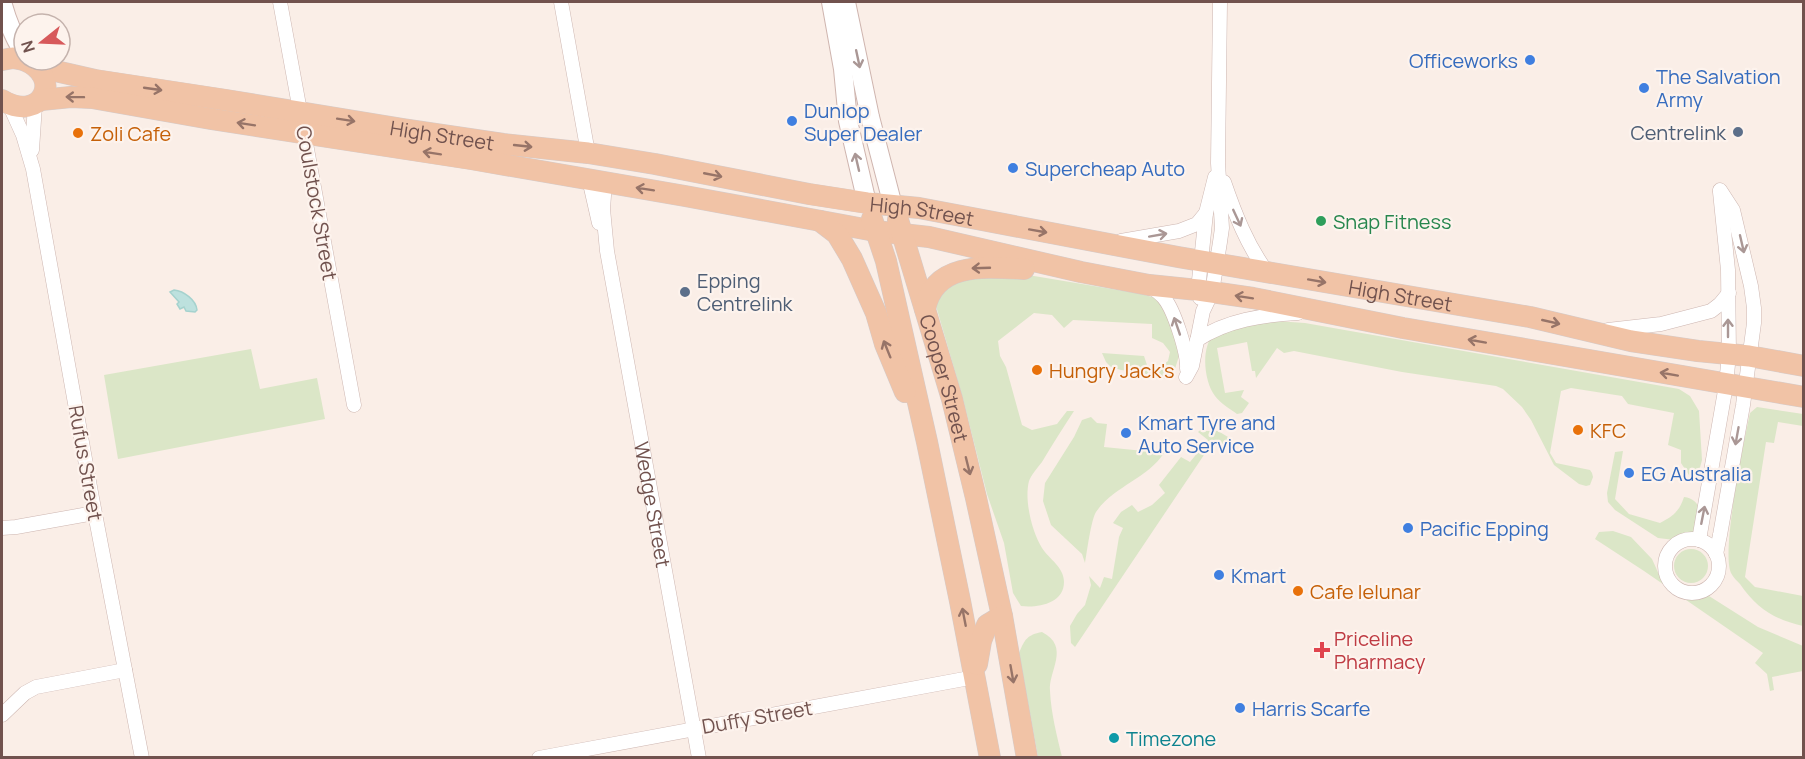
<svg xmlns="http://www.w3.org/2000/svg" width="1805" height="759" viewBox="0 0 1805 759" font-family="Manrope,sans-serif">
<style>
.green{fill:#dbe6c7}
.water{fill:#bde1de;stroke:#a5d2ce;stroke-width:1.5}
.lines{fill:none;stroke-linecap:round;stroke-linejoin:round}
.street-casing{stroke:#cdb6b1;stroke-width:15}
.secondary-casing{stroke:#cfb5af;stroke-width:20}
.primary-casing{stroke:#d4cbca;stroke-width:22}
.street{stroke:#fff;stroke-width:14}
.secondary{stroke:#fff;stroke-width:18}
.primary{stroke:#f1c3a6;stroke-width:21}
.oneway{stroke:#aa9795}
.oneway2{stroke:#977468}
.shop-dot{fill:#3f7fe0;stroke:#fdf3ed;stroke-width:2}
.service-dot{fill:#5c6f8a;stroke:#fdf3ed;stroke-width:2}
.food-dot{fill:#e8710a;stroke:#fdf3ed;stroke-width:2}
.leisure-dot{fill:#2e9e5b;stroke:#fdf3ed;stroke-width:2}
.health-dot{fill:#e0444e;stroke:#fdf3ed;stroke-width:2}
.culture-dot{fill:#0f9aa8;stroke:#fdf3ed;stroke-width:2}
.labels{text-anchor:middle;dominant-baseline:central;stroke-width:4.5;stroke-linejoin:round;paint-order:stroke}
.shop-label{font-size:20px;fill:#366cbe;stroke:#fdf3ed;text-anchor:start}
.service-label{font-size:20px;fill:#4e5e75;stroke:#fdf3ed;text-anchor:end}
.food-label{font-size:20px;fill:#c56008;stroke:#fdf3ed;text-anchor:start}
.street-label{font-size:20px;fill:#71524e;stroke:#fdf3ed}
.leisure-label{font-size:20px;fill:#27864d;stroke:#fdf3ed;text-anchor:start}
.health-label{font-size:20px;fill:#be3a42;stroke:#fdf3ed;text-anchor:start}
.culture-label{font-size:20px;fill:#0d838f;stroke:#fdf3ed;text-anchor:start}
</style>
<rect width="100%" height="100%" fill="#faeee7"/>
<g class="green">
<path d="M 992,269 L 1142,294 L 1155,298 L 1162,304 L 1178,344 L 1179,356 L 1174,372 L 1165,379 L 1154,378 L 1144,373 L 1121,370 L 1111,367 L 1106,362 L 1102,353 L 1144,356 L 1147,365 L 1159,368 L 1168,361 L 1170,352 L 1163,343 L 1152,338 L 1152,324 L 1073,320 L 1064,328 L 1052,315 L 1034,313 L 998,341 L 1000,356 L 1006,367 L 1022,425 L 1032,430 L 1057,424 L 1067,411 L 1074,411 C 1063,428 1052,445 1042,462 C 1038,467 1031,475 1029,481 C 1024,500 1032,532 1042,548 C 1049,559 1064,567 1064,582 C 1064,604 1037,608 1021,606 L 1013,593 L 1004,543 L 987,494 L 963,399 L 936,306 L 937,290 Z"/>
<path d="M 1276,321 L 1305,323 L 1679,389 L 1690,396 L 1699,411 L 1702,460 L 1698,475 L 1691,478 L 1681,463 L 1681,450 L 1668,445 L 1674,413 L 1628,404 L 1622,396 L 1571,388 L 1561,391 L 1550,453 L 1556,463 L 1590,470 L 1592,473 L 1593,477 L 1590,485 L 1586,486 L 1579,484 L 1554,465 L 1531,420 L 1522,407 L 1503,389 L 1496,386 L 1402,372 L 1294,351 L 1284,353 L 1277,348 L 1256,378 L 1255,371 L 1252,371 L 1247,342 L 1217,348 L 1225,393 L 1244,390 L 1241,397 L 1249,403 L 1242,413 L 1237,414 C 1230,409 1220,403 1215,396 C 1204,382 1200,346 1215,333 C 1223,326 1263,323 1276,321 Z"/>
<path d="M 251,349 L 260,389 L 317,378 L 325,419 L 118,459 L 104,375 Z"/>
<path d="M 1757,407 L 1803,414 L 1803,426 L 1778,422 L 1774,443 L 1766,442 L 1745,577 L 1755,587 L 1803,596 L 1803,626 C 1774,619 1757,609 1740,584 C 1737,581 1733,577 1731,573 C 1721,551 1744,441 1750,413 Z"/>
<path d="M 1091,417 L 1097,423 L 1107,424 L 1104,447 L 1164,453 C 1147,479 1114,486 1096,512 C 1091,520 1087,552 1085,563 L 1082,554 L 1051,525 L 1043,501 L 1045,483 L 1074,437 L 1082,420 Z"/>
<path d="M 1203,428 L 1206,431 L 1218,431 L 1228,437 L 1229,449 L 1214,440 L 1075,647 L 1071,643 L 1070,626 L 1077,614 L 1085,605 L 1091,585 L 1089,576 L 1100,588 L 1104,577 L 1112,579 L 1119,537 L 1123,528 L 1113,523 L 1121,512 L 1132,505 L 1138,512 L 1152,505 L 1165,493 L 1159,485 L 1181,457 L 1190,462 L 1208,440 L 1198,432 Z"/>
<path d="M 1623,451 L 1615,499 L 1629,514 L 1660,523 C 1673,516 1679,512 1684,497 C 1695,498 1698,505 1703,514 L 1700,529 L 1690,539 L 1683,541 L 1658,538 L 1615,510 L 1608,502 L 1607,493 L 1615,452 Z"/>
<path d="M 1613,531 L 1631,537 L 1652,559 L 1661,579 L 1673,589 L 1686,598 L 1698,599 L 1709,596 L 1758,627 L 1803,646 L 1803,671 L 1772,677 L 1774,690 L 1770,691 L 1767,674 L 1755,663 L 1763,653 L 1644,571 L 1595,539 L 1599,532 Z"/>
<circle cx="1691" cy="566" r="17"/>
<path d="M 1042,632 C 1071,647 1048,671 1050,691 C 1051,713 1057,736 1062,757 L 1038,757 L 1019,653 C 1025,639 1027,635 1042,632 Z"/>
</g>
<path class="water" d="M 174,290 C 184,291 196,300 197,310 L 195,312 L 186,311 L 184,307 L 180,309 L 177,304 L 179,302 L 170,292 Z"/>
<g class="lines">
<defs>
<g id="street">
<path d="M 280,2 L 354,405"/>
<path d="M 561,2 L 588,153"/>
<path d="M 9,104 L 23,135 L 33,169 L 92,498 L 142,758"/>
<path d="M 32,150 L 35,105"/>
<path d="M 589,179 L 599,223"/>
<path id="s1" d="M 605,182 L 603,209 L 607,251 L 699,758"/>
<path d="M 1224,182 C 1235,214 1247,245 1267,272"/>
<path d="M 1121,241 L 1179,231 L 1197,224 L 1206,213"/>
<path d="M 1150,286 C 1154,289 1160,293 1164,298 C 1174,310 1188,353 1187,369"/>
<path d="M 1200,298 L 1198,290 L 1206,213 L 1215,177"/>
<path d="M 1608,330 L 1661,324 L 1711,311 L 1720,304 L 1729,293"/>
<path d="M 1197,340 C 1227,320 1263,315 1298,313"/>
<path d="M 1186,377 L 1192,366 L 1203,311 L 1212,292 L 1220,242 L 1222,228 L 1218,163 L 1220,2"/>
<path d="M 2,528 L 16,527 L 94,513"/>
<circle cx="1692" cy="566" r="27"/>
<path d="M 1699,540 L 1726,385 L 1729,354 L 1728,270 L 1720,192"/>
<path d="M 1716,554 L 1720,535 L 1743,405 L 1754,323 L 1754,308 L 1751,286 L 1733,210 L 1720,190"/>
<path d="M 2,715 L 25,693 L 36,687 L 125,670"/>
<path d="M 539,758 L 975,677"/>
</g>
<g id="secondary">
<path d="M 2,2 C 7,20 13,37 24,53"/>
<path d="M 831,2 L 843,69 L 848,121 L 867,203"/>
<path d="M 846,2 L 870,117 L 893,206"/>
</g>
<g id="primary">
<path d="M 2,60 L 13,58 L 24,60"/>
<path id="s2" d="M 38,67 L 95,80 L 226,100 L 403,129 L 503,144 L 588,153 L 655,164 L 809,194 L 867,203 L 919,208 L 1178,257 L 1530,317 L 1631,341 L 1698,351 L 1749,356 L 1804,366"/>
<path d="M 2,100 C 41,124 65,77 24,60"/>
<path d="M 41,100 L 71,97 L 92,98 L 211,119 L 471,159 L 685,196 L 875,231 L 929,237 L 1081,272 L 1149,285 L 1198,290 L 1253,298 L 1403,328 L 1804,397"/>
<path d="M 872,219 L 886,261 L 927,442 L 960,601 L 990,758"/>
<path id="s3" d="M 898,220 L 952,399 L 976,498 L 1002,616 L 1027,758"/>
<path d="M 820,221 L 837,234 L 852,259 L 876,313 L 885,344 L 905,392"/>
<path d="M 925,309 C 934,261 987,267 1024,269"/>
<path d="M 977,664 L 981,641 L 987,625 L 1002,616"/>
</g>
</defs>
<use href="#street" class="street-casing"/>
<use href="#secondary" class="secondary-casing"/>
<use href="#primary" class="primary-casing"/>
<use href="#street" class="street"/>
<use href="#secondary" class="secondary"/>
<use href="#primary" class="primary"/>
</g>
<defs><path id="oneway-shaft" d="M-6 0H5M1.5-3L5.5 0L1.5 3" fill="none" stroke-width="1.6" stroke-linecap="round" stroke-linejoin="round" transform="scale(1.5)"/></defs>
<g class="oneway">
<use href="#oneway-shaft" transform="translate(858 59) rotate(78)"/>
<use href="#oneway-shaft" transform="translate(857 162) rotate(-103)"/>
<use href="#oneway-shaft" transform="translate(1237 218) rotate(65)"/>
<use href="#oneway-shaft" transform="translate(1158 235) rotate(-10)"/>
<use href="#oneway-shaft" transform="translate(1742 244) rotate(77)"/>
<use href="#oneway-shaft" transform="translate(1177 326) rotate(-109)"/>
<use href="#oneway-shaft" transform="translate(1728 328) rotate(-90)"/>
<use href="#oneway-shaft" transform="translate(1737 436) rotate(100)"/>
<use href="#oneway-shaft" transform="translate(1703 515) rotate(-79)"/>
</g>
<g class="oneway2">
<use href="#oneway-shaft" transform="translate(153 89) rotate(8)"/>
<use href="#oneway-shaft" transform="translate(75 97) rotate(-179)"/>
<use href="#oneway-shaft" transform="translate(346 120) rotate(9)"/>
<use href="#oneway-shaft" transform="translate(246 124) rotate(-171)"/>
<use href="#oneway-shaft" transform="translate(523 146) rotate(6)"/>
<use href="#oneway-shaft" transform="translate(432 153) rotate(-171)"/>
<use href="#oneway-shaft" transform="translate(713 175) rotate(11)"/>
<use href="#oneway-shaft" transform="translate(645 189) rotate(-171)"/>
<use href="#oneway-shaft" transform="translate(1038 231) rotate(10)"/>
<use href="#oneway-shaft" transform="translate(981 268) rotate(178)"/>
<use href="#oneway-shaft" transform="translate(1317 281) rotate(10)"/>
<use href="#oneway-shaft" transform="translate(1244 297) rotate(-171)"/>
<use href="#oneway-shaft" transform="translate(1551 322) rotate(13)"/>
<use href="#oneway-shaft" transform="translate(1477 341) rotate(-170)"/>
<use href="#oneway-shaft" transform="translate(887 349) rotate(-112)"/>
<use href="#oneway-shaft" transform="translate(1669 374) rotate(-170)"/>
<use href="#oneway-shaft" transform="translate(968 466) rotate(76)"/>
<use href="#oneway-shaft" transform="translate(964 617) rotate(-101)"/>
<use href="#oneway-shaft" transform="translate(1012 674) rotate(80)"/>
</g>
<g class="shop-dot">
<circle cx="1530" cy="60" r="6"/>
<circle cx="1644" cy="88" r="6"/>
<circle cx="792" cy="121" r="6"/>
<circle cx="1013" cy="168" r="6"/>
<circle cx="1126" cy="433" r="6"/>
<circle cx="1629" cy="473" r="6"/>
<circle cx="1408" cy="528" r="6"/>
<circle cx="1219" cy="575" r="6"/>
<circle cx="1240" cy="708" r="6"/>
</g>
<g class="service-dot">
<circle cx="1738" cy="132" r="6"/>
<circle cx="685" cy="292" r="6"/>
</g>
<g class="food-dot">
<circle cx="78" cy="133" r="6"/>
<circle cx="1037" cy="370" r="6"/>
<circle cx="1578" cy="430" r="6"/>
<circle cx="1298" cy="591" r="6"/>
</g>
<circle class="leisure-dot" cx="1321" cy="221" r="6"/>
<path class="health-dot" d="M1319 641h6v6h6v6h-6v6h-6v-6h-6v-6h6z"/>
<circle class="culture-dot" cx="1114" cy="738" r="6"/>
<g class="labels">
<g class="shop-label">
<text x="1518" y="60" text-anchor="end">Officeworks</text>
<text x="1656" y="76">The Salvation<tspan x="1656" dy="23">Army</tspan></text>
<text x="804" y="110">Dunlop<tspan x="804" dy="23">Super Dealer</tspan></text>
<text x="1025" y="168">Supercheap Auto</text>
<text x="1138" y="422">Kmart Tyre and<tspan x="1138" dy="23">Auto Service</tspan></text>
<text x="1641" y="473">EG Australia</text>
<text x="1420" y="528">Pacific Epping</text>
<text x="1231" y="575">Kmart</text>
<text x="1252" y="708">Harris Scarfe</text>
</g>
<g class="service-label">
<text x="1726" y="132">Centrelink</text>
<text x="697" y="280" text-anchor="start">Epping<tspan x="697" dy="23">Centrelink</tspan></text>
</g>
<g class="food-label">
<text x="90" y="133">Zoli Cafe</text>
<text x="1049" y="370">Hungry Jack's</text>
<text x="1590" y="430">KFC</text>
<text x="1310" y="591">Cafe lelunar</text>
</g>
<g class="street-label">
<text stroke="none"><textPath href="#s2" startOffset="410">High Street</textPath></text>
<text transform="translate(317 203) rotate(80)">Coulstock Street</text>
<text stroke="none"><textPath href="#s2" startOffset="896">High Street</textPath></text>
<text stroke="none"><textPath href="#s2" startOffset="1382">High Street</textPath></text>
<text stroke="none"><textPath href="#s3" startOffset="165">Cooper Street</textPath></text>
<text transform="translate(86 463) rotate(80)">Rufus Street</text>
<text stroke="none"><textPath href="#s1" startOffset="327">Wedge Street</textPath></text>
<text transform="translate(757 717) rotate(-10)">Duffy Street</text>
</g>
<g class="leisure-label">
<text x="1333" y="221">Snap Fitness</text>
</g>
<g class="health-label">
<text x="1334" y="638">Priceline<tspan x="1334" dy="23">Pharmacy</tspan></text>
</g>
<g class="culture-label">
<text x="1126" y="738">Timezone</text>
</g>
</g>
<rect width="1805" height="759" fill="none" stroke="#71524e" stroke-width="6"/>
<g transform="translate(42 42) rotate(252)"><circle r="28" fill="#fdf3ed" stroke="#c5b3ad" stroke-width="1.5"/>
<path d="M0-4.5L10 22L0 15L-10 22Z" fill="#d7595b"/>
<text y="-9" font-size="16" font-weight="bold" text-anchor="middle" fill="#71524e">N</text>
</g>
</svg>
